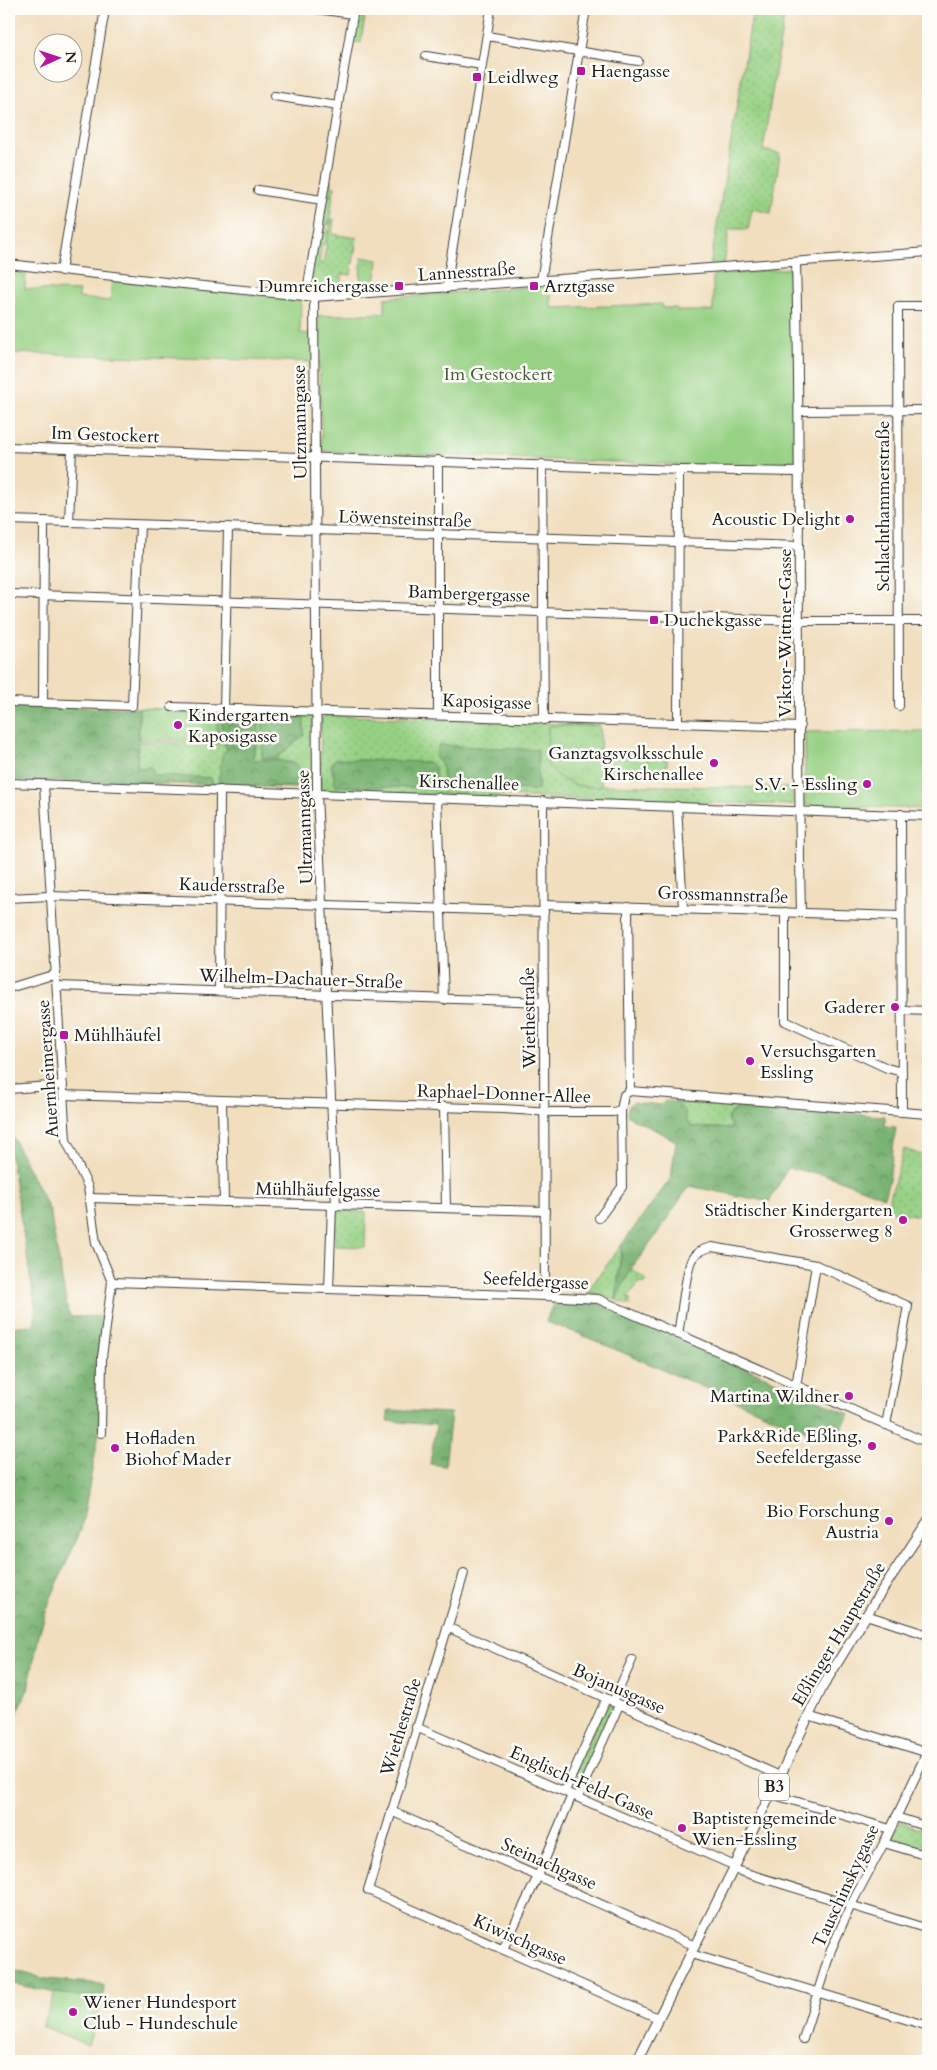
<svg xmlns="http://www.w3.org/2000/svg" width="937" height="2070" viewBox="0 0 937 2070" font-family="Cardo,serif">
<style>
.grass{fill:url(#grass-dots);stroke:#5a7650;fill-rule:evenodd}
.forest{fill:url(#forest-crowns);stroke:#4a6847}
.park{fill:url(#park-crowns);stroke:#5a7650}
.garden{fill:#97d184;stroke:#5a7650}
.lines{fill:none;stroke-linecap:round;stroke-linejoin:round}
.minor-casing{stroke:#3c3934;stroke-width:10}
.major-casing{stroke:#3c3934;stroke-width:11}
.minor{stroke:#fff;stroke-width:8}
.major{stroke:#fff;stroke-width:9}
.poi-dot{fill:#b5179e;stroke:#fdfcf7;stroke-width:2}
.labels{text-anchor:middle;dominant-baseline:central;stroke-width:5;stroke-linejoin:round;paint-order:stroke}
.shield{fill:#fdfcf7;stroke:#605f5e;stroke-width:1}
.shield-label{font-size:16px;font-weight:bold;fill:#1c1c1c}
.poi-label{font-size:18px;fill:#1c1c1c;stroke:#fdfcf7;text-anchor:start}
.street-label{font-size:18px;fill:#1c1c1c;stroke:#fdfcf7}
.park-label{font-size:18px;fill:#475b40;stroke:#fdfcf7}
</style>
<defs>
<pattern id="grass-dots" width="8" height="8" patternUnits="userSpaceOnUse" patternTransform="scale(1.25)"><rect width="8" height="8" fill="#97d184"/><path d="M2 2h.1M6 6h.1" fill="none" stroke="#82b371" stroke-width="1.8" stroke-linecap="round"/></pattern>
<pattern id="forest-crowns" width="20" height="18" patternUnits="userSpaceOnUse" patternTransform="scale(1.25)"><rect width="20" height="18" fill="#79b372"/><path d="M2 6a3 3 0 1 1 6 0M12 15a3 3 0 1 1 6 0" fill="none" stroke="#62915d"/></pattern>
<pattern id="park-crowns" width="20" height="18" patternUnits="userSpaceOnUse" patternTransform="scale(1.25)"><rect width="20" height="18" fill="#97d184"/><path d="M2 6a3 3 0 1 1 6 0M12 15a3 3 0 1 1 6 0" fill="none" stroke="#82b371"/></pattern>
</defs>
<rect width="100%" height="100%" fill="#fdfcf7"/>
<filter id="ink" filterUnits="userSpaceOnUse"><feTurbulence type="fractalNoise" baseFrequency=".02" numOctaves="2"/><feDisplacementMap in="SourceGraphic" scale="10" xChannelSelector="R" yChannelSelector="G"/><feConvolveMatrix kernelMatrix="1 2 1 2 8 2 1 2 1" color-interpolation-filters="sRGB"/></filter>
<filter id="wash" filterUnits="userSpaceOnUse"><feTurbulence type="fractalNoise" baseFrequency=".0096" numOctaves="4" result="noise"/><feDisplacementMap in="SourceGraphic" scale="20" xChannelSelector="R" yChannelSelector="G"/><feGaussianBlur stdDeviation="1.12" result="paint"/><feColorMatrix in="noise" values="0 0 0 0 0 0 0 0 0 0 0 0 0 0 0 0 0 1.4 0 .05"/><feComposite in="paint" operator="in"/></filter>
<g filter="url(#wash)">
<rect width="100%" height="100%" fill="#f1debe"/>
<g class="grass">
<path d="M 358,9 L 366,9 L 361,43 L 352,42 Z"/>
<path d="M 753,9 L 785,9 L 763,150 L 780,154 L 771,213 L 752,209 L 748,229 L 729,229 L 724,266 L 710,267 Z"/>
<path d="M 327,180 L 332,181 L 331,186 L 335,187 L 334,191 L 330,193 L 331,196 L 333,194 L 329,225 L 327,221 L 326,231 L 328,231 L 326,244 L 322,244 L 319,263 L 323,264 L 331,219 L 334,219 L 332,234 L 357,238 L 351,275 L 342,274 L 342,287 L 315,289 L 310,283 Z"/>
<path d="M 219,712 L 314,715 L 313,789 L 213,785 L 211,778 L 154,775 L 137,768 L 137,742 L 218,744 ZM 259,734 L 252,761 L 291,762 L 306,779 L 222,756 L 227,749 Z"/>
<path d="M 326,715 L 600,725 L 601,785 L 792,788 L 793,805 L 324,791 L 320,788 L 321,719 ZM 537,750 L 538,790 L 443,787 L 442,765 Z"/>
<path d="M 676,1102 L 739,1107 L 728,1116 L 731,1129 L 693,1127 L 686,1121 L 685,1111 Z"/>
<path d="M 904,1149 L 928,1157 L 928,1213 L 921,1216 L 886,1211 Z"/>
<path d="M 340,1211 L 366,1212 L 365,1247 L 335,1246 L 336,1215 Z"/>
<path d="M 622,1244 L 616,1299 L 630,1270 L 632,1269 L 647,1280 L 644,1284 L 639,1282 L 628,1298 L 632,1300 L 629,1300 L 630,1305 L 601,1295 L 587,1292 Z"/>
<path d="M 611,1704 L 613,1705 L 613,1711 L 577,1792 L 570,1792 L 568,1787 L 605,1706 Z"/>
<path d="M 900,1822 L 928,1831 L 928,1853 L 890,1842 Z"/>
</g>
<g class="forest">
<path d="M 9,706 L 139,708 L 137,768 L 151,767 L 154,775 L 211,778 L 213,785 L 9,780 Z"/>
<path d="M 222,714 L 259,716 L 259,734 L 252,760 L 278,760 L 298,765 L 298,770 L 306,779 L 306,787 L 218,785 L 222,755 L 227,749 L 222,742 Z"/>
<path d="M 263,717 L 304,717 L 304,735 L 277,758 L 262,758 Z"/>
<path d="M 439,745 L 538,750 L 538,790 L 443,787 L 442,765 L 435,757 Z"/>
<path d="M 335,759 L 428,762 L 435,767 L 436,788 L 336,786 L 331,765 Z"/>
<path d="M 664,1101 L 676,1102 L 685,1111 L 686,1121 L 693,1127 L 731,1129 L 732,1125 L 728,1122 L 728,1116 L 739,1107 L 885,1116 L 885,1126 L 896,1127 L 889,1180 L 884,1197 L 826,1175 L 788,1168 L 769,1202 L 689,1186 L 655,1237 L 630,1270 L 616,1300 L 622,1244 L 671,1178 L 676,1141 L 628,1116 C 626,1111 628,1105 633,1102 L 660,1105 Z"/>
<path d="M 9,1122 L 12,1136 L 50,1211 L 68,1312 L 71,1317 L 107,1316 L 102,1352 L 93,1358 L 101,1365 L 99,1433 L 81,1530 L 50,1600 L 40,1631 L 28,1689 L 9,1732 L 9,1601 L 12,1594 L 10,1587 L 10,1575 L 13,1572 L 12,1566 L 9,1564 L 9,1327 L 34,1325 L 36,1312 L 9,1147 Z"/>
<path d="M 554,1300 L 595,1302 L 649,1324 L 849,1414 L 834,1443 L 577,1333 L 546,1322 Z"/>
<path d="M 388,1410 L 451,1413 L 445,1466 L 430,1464 L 436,1425 L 388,1421 Z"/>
<path d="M 9,1969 L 46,1979 L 102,1984 L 104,1986 L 103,1999 L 55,1993 L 9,1983 Z"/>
</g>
<g class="park">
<path d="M 362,257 L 378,260 L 375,283 L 362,284 L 360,282 Z"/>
<path d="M 139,708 L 217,710 L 217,741 L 139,740 Z"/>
<path d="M 600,725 L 601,786 C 575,788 563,784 547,764 L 548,726 Z"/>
<path d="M 647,755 L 667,756 L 667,777 L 647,776 Z"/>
</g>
<g class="garden">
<path d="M 9,268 L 26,270 L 25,289 L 79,291 L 79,298 L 110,301 L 112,280 L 301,299 L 300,333 L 319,334 L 318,316 L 385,313 L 385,298 L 542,286 L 551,286 L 551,308 L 662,304 L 662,308 L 677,308 L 677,311 L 713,311 L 713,275 L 794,268 L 796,469 L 322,451 L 319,362 L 9,353 Z"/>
<path d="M 928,731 L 928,809 L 805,805 L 805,732 Z"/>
<path d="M 611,754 L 647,755 L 647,776 L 610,775 Z"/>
<path d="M 55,1993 L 103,1999 L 88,2045 L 42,2026 Z"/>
</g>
</g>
<g filter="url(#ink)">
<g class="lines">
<defs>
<g id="minor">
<path d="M 317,9 L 353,14"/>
<path d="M 487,36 L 638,61"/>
<path d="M 426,56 L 482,65"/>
<path d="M 274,96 L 338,106"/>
<path d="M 258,190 L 322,200"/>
<path d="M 796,263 C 802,479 796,696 801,913"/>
<path d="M 9,264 L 183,284 L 314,297 L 928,252"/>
<path d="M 61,271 L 105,9"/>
<path d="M 541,281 L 586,9"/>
<path d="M 447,288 L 448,276 L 491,9"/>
<path d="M 306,297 L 354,9"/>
<path d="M 314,297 L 317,794 L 336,1206"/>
<path d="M 800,411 L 928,410"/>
<path d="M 9,447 L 679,470 L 799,472"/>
<path d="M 542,464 L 544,720"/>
<path d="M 9,520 L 799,546"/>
<path d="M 69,522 L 72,449"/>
<path d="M 9,594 L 800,621 L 928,621"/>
<path d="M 9,702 L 132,706 L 140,525"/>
<path d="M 43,703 L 44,521"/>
<path d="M 899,706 L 898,306 L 928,306"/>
<path d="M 172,707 L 800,727"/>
<path d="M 224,710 L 228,528"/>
<path d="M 438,715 L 438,460"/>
<path d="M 678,722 L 679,470"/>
<path d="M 9,783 L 928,816"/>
<path d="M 44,785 L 66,1140 L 88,1187 L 96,1243 L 112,1282 L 102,1357 L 101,1433"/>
<path d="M 437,797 L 444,1000"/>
<path d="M 543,801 L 545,1296"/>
<path d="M 677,806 L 683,908"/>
<path d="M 901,814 L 902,1112"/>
<path d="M 9,898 L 50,896 L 544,912"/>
<path d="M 544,905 L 901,916"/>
<path d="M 628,907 L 630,1091"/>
<path d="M 785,912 L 785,1021 L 887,1068 L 902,1072"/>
<path d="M 57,986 L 544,1002"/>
<path d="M 9,988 L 56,974"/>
<path d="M 219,991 L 220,790"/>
<path d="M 901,1010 L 928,1011"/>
<path d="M 9,1089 L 63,1085"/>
<path d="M 63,1095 L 503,1109 L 551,1112 L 613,1112 L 621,1110 L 624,1095 L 630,1091 L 928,1114"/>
<path d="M 222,1101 L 224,1202"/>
<path d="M 444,1107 L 446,1208"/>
<path d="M 90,1198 L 545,1211"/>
<path d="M 599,1218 L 622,1187 L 621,1110"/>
<path d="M 112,1282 L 545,1296 L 598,1299 L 928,1443"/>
<path d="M 329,1289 L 332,1206"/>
<path d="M 678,1334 C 681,1320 686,1268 692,1259 C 697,1251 704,1249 712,1247 L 816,1265"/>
<path d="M 796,1386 L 816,1265 L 908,1306 L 886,1425"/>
<path d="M 464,1573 L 368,1890 L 658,2018"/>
<path d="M 866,1615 L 928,1635"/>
<path d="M 447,1627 L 780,1776"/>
<path d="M 613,1702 L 632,1660"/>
<path d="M 808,1716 L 928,1753"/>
<path d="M 416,1727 L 735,1866"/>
<path d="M 565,1791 L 606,1699"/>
<path d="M 771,1794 L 890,1829"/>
<path d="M 578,1797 L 619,1705"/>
<path d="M 391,1811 L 695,1946"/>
<path d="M 896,1817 L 928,1827"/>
<path d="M 884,1843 L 928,1856"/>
<path d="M 733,1869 L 928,1929"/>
<path d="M 503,1949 L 538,1876 L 572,1795"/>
<path d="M 691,1954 L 928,2026"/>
<path d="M 803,2039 L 831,1950 L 851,1905 L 884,1843 L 928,1750"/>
</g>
<path id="major" d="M 637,2061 L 780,1776 L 822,1688 L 877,1598 L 928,1521"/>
</defs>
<use href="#minor" class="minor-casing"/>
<use href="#major" class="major-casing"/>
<use href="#minor" class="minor"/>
<use href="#major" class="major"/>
</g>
</g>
<g class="poi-dot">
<rect x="576" y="66" width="10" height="10" rx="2.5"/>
<rect x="472" y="72" width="10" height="10" rx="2.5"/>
<rect x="394" y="281" width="10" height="10" rx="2.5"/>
<rect x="529" y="281" width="10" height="10" rx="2.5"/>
<circle cx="850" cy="519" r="5"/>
<rect x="649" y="615" width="10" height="10" rx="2.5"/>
<circle cx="178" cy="725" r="5"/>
<circle cx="714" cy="763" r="5"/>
<circle cx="867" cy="784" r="5"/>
<circle cx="895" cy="1007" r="5"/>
<rect x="59" y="1030" width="10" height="10" rx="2.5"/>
<circle cx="750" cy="1061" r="5"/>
<circle cx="903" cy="1220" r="5"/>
<circle cx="849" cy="1396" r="5"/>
<circle cx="872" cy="1446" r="5"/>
<circle cx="115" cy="1448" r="5"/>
<circle cx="889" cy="1521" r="5"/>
<circle cx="682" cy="1828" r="5"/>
<circle cx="73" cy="2012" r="5"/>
</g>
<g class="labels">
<rect class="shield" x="759" y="1773.5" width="30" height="27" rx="4"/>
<g class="shield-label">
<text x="774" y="1787">B3</text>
</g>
<g class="poi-label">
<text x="591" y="71">Haengasse</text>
<text x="487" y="77">Leidlweg</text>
<text x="389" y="286" text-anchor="end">Dumreichergasse</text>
<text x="544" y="286">Arztgasse</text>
<text x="840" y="519" text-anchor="end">Acoustic Delight</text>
<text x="664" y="620">Duchekgasse</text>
<text x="188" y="715">Kindergarten<tspan x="188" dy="21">Kaposigasse</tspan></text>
<text x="704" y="753" text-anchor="end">Ganztagsvolksschule<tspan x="704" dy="21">Kirschenallee</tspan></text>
<text x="857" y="784" text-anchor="end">S.V. - Essling</text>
<text x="885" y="1007" text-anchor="end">Gaderer</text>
<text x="74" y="1035">Mühlhäufel</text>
<text x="760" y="1051">Versuchsgarten<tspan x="760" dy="21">Essling</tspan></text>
<text x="893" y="1210" text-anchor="end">Städtischer Kindergarten<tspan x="893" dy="21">Grosserweg 8</tspan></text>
<text x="839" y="1396" text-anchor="end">Martina Wildner</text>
<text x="862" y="1436" text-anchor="end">Park&amp;Ride Eßling,<tspan x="862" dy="21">Seefeldergasse</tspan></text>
<text x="125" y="1438">Hofladen<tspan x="125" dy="21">Biohof Mader</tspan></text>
<text x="879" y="1511" text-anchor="end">Bio Forschung<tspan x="879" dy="21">Austria</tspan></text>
<text x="692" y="1818">Baptistengemeinde<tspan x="692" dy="21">Wien-Essling</tspan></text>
<text x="83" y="2002">Wiener Hundesport<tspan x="83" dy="21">Club - Hundeschule</tspan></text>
</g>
<g class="street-label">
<text transform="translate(467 272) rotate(-4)">Lannesstraße</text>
<text transform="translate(300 422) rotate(-91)">Ultzmanngasse</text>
<text transform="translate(105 435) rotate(2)">Im Gestockert</text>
<text transform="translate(883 506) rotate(-90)">Schlachthammerstraße</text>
<text transform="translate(405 519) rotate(2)">Löwensteinstraße</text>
<text transform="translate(469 594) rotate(2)">Bambergergasse</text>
<text transform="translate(785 633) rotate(-90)">Viktor-Wittner-Gasse</text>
<text transform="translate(487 702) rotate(2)">Kaposigasse</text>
<text transform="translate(469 783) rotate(2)">Kirschenallee</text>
<text transform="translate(305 827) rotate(-92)">Ultzmanngasse</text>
<text transform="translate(232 886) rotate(2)">Kaudersstraße</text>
<text transform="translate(723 895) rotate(2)">Grossmannstraße</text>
<text transform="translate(301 979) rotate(2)">Wilhelm-Dachauer-Straße</text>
<text transform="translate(529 1018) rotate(-91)">Wiethestraße</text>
<text transform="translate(48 1069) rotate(-94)">Auernheimergasse</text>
<text transform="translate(504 1094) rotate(2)">Raphael-Donner-Allee</text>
<text transform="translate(318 1190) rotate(1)">Mühlhäufelgasse</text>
<text transform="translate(536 1281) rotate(3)">Seefeldergasse</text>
<text transform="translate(839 1634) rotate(-59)">Eßlinger Hauptstraße</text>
<text transform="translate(619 1689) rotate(24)">Bojanusgasse</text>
<text transform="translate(401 1727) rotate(-73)">Wiethestraße</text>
<text transform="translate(582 1783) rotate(24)">Englisch-Feld-Gasse</text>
<text transform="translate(549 1864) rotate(24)">Steinachgasse</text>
<text transform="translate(846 1886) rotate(-65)">Tauschinskygasse</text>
<text transform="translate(520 1940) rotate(24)">Kiwischgasse</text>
</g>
<g class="park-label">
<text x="498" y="374">Im Gestockert</text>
</g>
</g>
<rect width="937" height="2070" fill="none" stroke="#fdfcf7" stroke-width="30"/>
<g transform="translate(58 58) rotate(87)"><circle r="24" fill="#fdfcf7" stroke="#a3a29f"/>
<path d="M0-4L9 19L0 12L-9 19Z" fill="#b5179e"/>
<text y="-8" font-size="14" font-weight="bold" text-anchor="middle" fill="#1c1c1c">N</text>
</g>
</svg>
